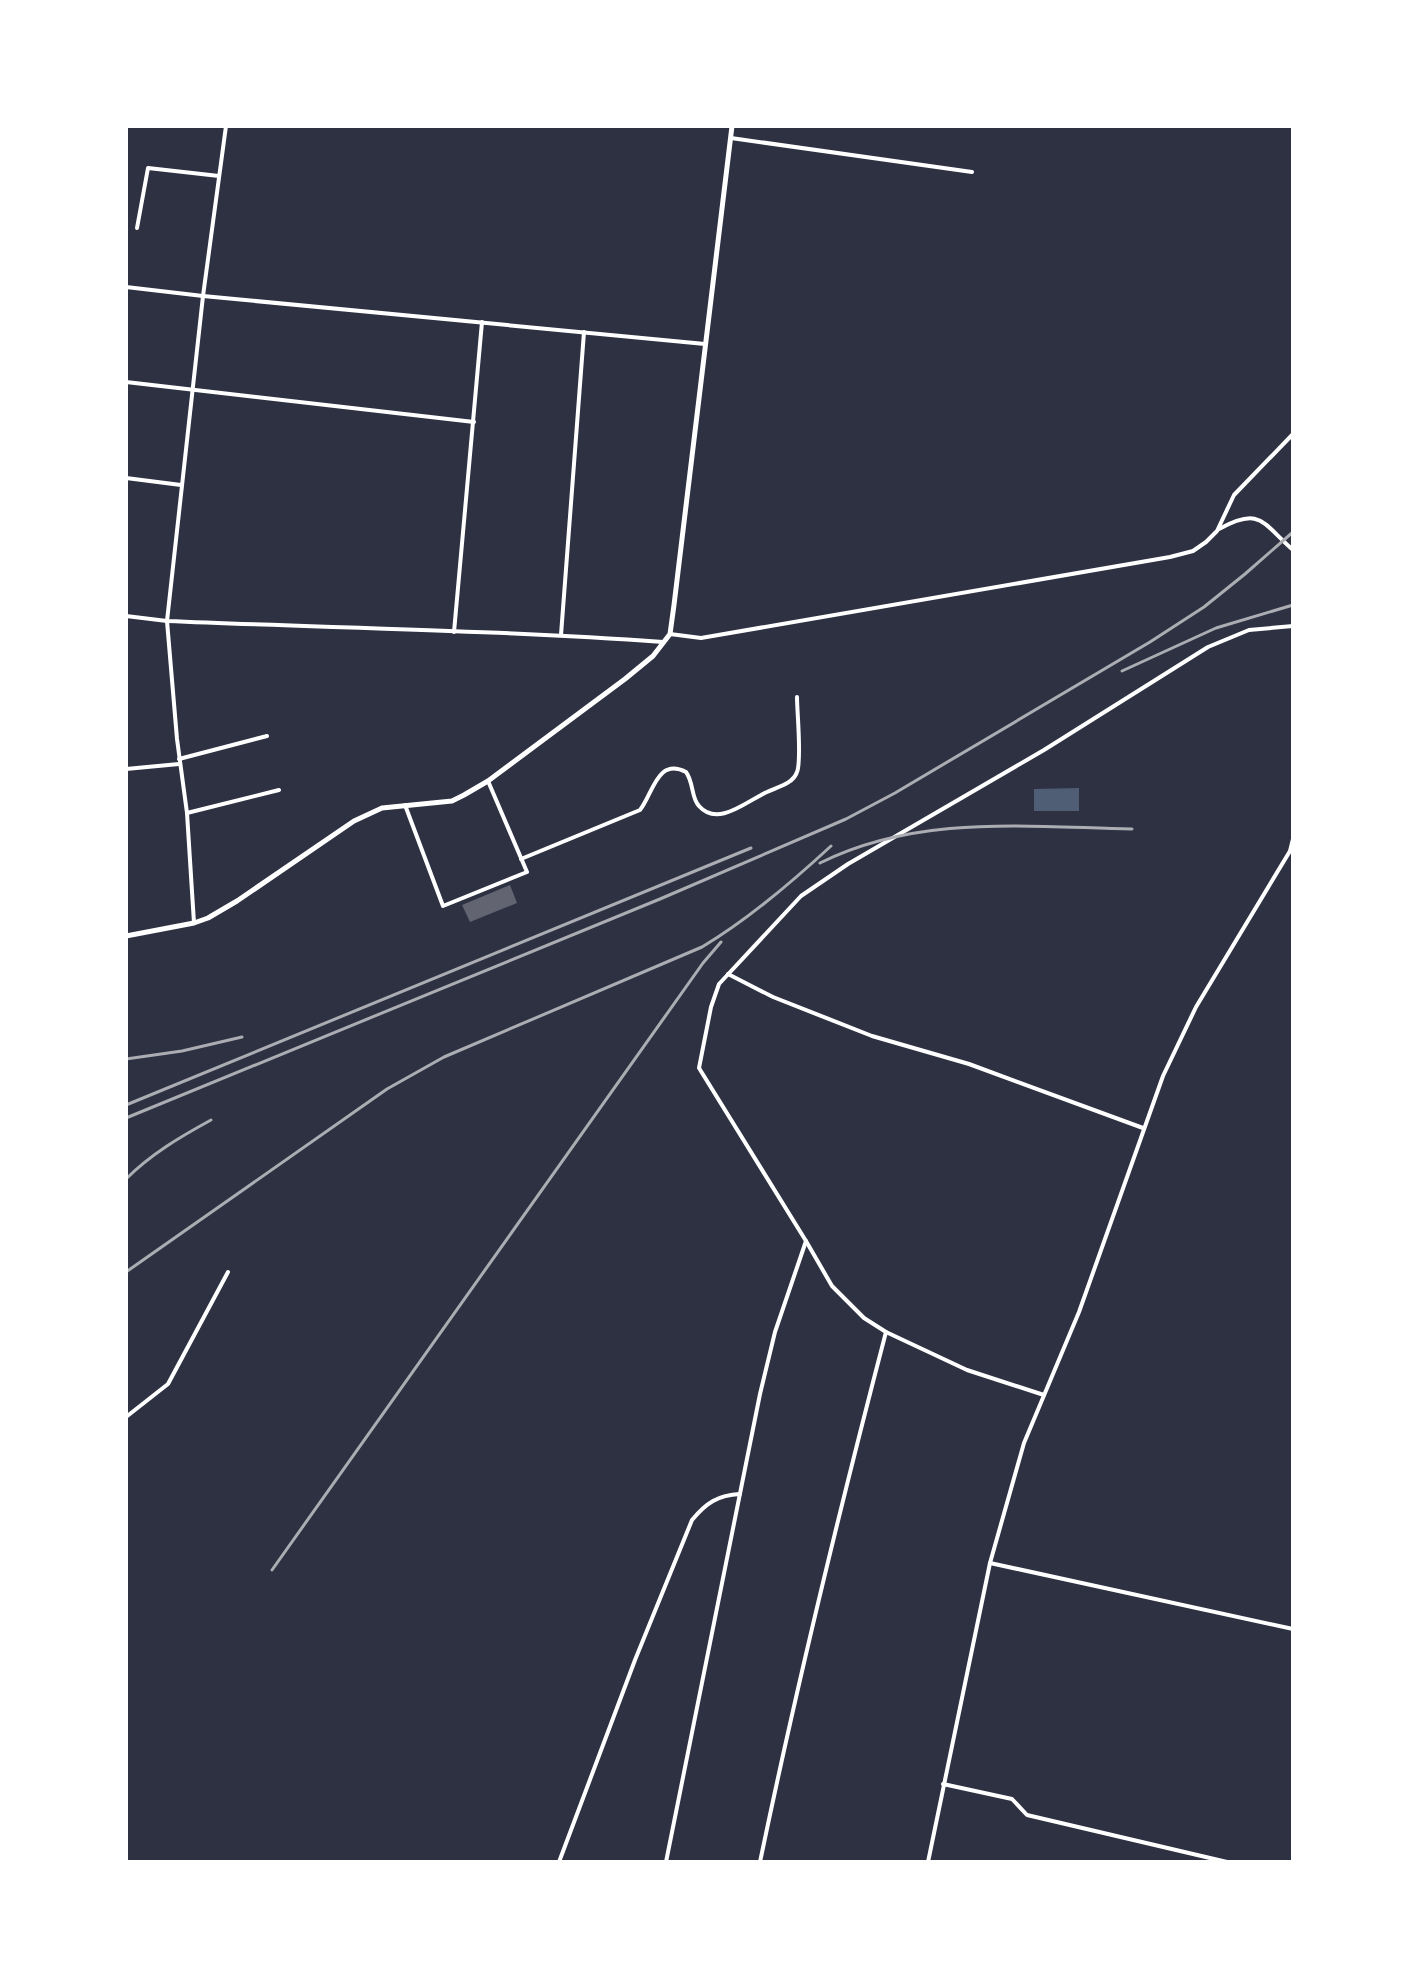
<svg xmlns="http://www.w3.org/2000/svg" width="1419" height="1988" viewBox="0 0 1419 1988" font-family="'Golos Text',sans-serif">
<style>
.water{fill:#4f5d75}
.building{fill:#626471}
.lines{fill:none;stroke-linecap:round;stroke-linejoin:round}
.minor{stroke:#fff;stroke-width:4}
.secondary{stroke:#fff;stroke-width:5}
.rail{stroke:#abadb3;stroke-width:3}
</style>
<rect width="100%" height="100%" fill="#2d3142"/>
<path class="water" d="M 1079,788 L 1079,811 L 1034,811 L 1034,789 Z"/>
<path class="building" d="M 510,885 L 517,903 L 470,922 L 462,905 Z"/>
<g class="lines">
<g class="minor">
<path d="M 731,138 L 972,172"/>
<path d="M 137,228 L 148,168 L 219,176"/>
<path d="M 126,287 L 203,296 L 705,344"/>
<path d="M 126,382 L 474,422"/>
<path d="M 126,478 L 181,485"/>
<path d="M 1219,529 C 1261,506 1262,523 1293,550"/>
<path d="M 126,616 L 167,621 C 332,628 498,630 663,642"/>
<path d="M 454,632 L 482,322"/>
<path d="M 670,634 L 701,638 L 1170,557 L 1193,551 L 1206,542 L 1217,531 L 1234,495 L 1293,434"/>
<path d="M 561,635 L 584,332"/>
<path d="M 179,759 L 267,736"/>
<path d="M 126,769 L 179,764"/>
<path d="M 405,805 L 443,906 L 527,872 L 488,781"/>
<path d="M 187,813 L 279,790"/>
<path d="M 521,859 L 640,810 C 653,794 657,757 686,772 C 694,783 691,798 699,806 C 718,828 748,800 767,792 C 777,787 793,784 797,772 C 802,760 797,713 797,697"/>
<path d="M 194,923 L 187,813 L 177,739 L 167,621 L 203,296 L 226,126"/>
<path d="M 728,974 L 773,997 L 872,1036 L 969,1064 L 1143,1128"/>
<path d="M 1044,1395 L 967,1370 L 886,1332 L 864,1318 L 832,1286 L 806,1241 L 699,1068 L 711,1007 L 719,984 L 801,896 L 848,864 L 1044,750 L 1208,647 L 1249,630 L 1293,626"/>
<path d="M 126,1417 L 168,1384 L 228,1272"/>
<path d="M 990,1563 L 1293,1629"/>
<path d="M 943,1784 L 1012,1799 L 1027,1815 L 1227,1862"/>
<path d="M 559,1862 L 635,1660 L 692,1520 C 706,1503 718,1495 740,1494"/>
<path d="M 666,1862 L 760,1394 L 775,1332 L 806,1241"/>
<path d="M 760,1862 C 797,1684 840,1508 886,1332"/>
<path d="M 928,1862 L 990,1563 L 1024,1443 L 1079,1312 L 1163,1076 L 1196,1007 L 1290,851 L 1293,839"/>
</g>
<path class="secondary" d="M 126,936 L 194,923 L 208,918 L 237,901 L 354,821 L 382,808 L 452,801 L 464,795 L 488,781 L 625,679 L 653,656 L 670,634 L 674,605 L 732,126"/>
<g class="rail">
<path d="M 1122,671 L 1216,628 L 1293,605"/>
<path d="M 820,863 C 919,814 1026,827 1132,829"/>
<path d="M 126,1059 L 182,1051 L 242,1037"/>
<path d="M 126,1105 L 751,848"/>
<path d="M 126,1118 L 660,899 L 846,819 L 895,793 L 1150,642 L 1204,607 L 1245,574 L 1293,532"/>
<path d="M 126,1179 C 151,1154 180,1137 211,1120"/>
<path d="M 126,1272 L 387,1089 L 444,1057 L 702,947 C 749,919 791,883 831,846"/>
<path d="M 272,1570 L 703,963 L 721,942"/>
</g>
</g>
<rect width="1419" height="1988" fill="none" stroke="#ffffff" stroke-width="256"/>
</svg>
